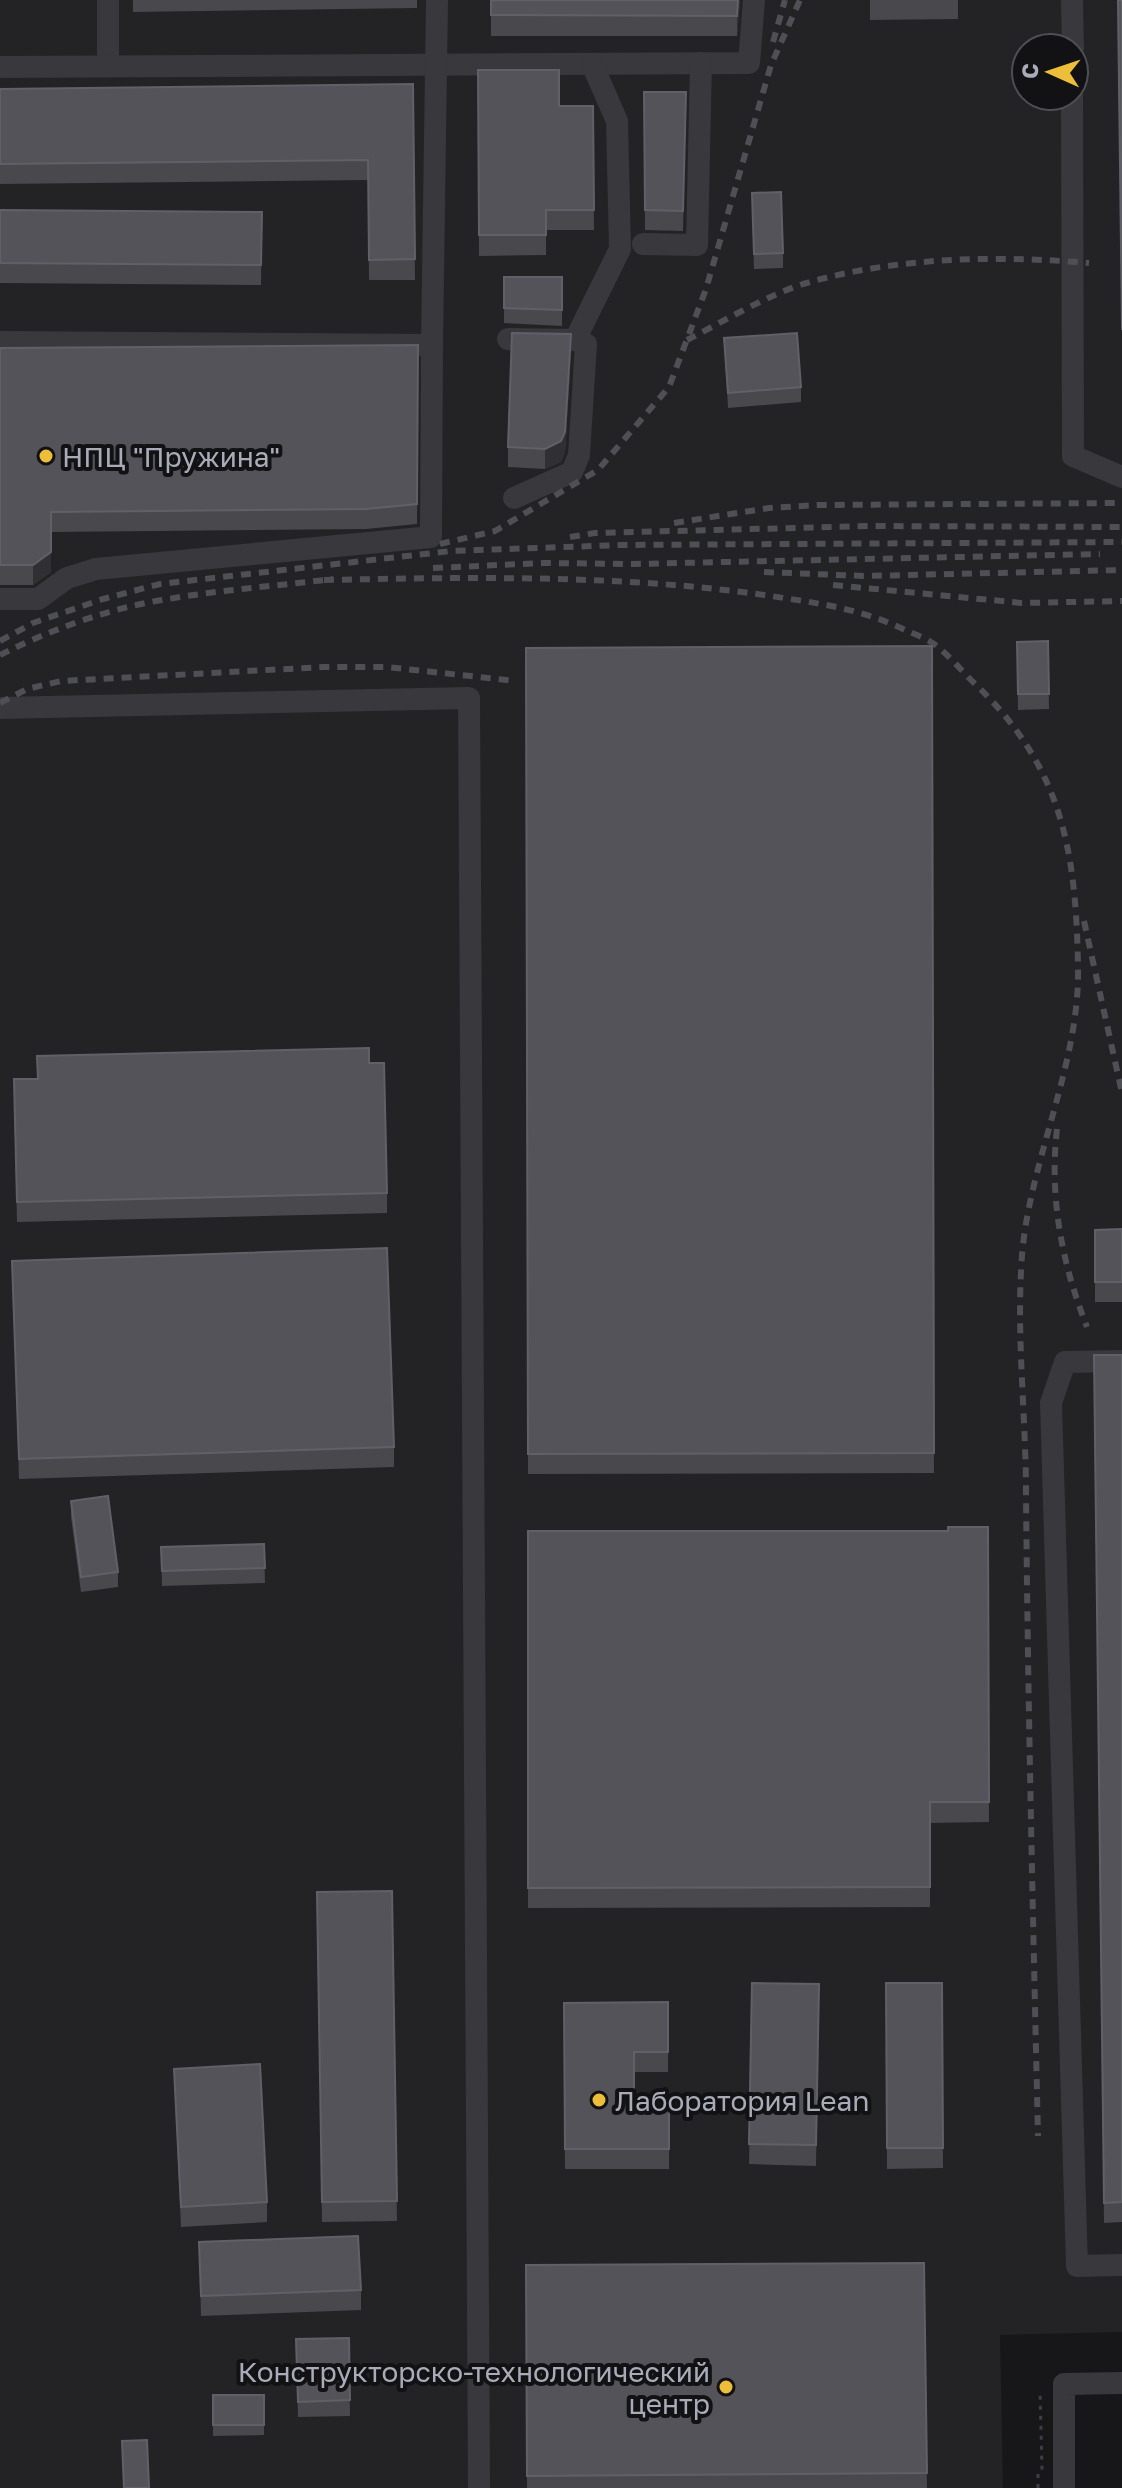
<svg xmlns="http://www.w3.org/2000/svg" width="1122" height="2488" viewBox="0 0 1122 2488" font-family="'Golos Text',sans-serif">
<style>
.built{fill:#232225;fill-rule:evenodd}
.lines{fill:none;stroke-linecap:round;stroke-linejoin:round}
.path{stroke:#3e3f44;stroke-width:3;stroke-dasharray:4 6;stroke-linecap:butt}
.minor{stroke:#38383d;stroke-width:22}
.rail{stroke:#4f5056;stroke-width:6;stroke-dasharray:10 8;stroke-linecap:butt}
.wall{fill:#48484d}
.shaded-wall{fill:#303033}
.building{fill:#535359;stroke:#606168;stroke-width:2}
.poi-dot{fill:#edbe3a;stroke:#121113;stroke-width:3}
.labels{text-anchor:middle;dominant-baseline:central;stroke-width:8;stroke-linejoin:round;paint-order:stroke}
.poi-label{font-size:28px;fill:#a9acb8;stroke:#121113;text-anchor:start}
</style>
<rect width="100%" height="100%" fill="#171618"/>
<path class="built" d="M 0,0 L 1122,0 L 1122,2332 L 1000,2335 L 1003,2488 L 0,2488 ZM 1026,48 L 1074,48 L 1074,96 L 1026,96 Z"/>
<g class="lines">
<path class="path" d="M 1038,2488 L 1038,2474 L 1042,2470 L 1040,2391"/>
<g class="minor">
<path d="M 108,0 L 108,66"/>
<path d="M 1072,0 L 1073,48"/>
<path d="M 0,67 L 749,63 L 754,0"/>
<path d="M 1072,96 L 1073,456 L 1122,477"/>
<path d="M 643,244 L 697,245 L 701,63"/>
<path d="M 508,339 L 575,340 L 620,249 L 617,121 L 592,64"/>
<path d="M 0,342 L 432,345 L 431,537 L 96,569 L 67,578 L 38,599 L 0,599"/>
<path d="M 432,345 L 437,0"/>
<path d="M 514,498 L 572,472 L 579,455 L 586,344 L 575,340"/>
<path d="M 0,708 L 469,698 L 479,2488"/>
<path d="M 1122,1361 L 1065,1362 L 1051,1403 L 1077,2266 L 1122,2265"/>
<path d="M 1064,2488 L 1064,2384 L 1122,2383"/>
</g>
<g class="rail">
<path d="M 773,42 L 785,0"/>
<path d="M 687,340 C 722,322 766,296 803,284 C 895,257 994,255 1089,263"/>
<path d="M 674,523 L 769,508 L 818,505 L 1122,503"/>
<path d="M 570,537 L 595,533 L 872,526 L 1122,527"/>
<path d="M 440,544 L 495,531 L 598,470 L 669,387 L 706,289 L 771,65 L 800,0"/>
<path d="M 433,568 L 544,563 L 632,564 L 1100,554"/>
<path d="M 764,572 L 864,576 L 1122,570"/>
<path d="M 324,580 C 479,577 637,574 790,599 C 831,605 868,612 905,630 C 914,634 926,638 934,644 C 948,654 961,670 973,682 C 1062,766 1076,849 1078,967 C 1080,1064 1030,1159 1022,1255 C 1016,1334 1026,1415 1026,1494 C 1028,1708 1033,1922 1038,2136"/>
<path d="M 833,585 L 1022,603 L 1122,601"/>
<path d="M 0,641 L 33,623 L 103,599 L 160,584 L 451,551 L 621,545 L 1122,542"/>
<path d="M 0,655 C 50,630 107,609 162,600 C 219,590 276,586 333,579"/>
<path d="M 0,703 L 27,689 L 61,681 L 324,667 L 387,667 L 516,681"/>
<path d="M 1084,921 L 1122,1093"/>
<path d="M 1057,1129 C 1049,1197 1062,1264 1087,1327"/>
</g>
</g>
<g class="wall">
<path d="M 133,0 L 417,0 L 417,8 L 133,12 Z"/>
<path d="M 491,0 L 740,0 L 737,36 L 491,36 Z"/>
<path d="M 870,0 L 958,0 L 958,19 L 870,20 Z"/>
<path d="M 478,70 L 559,106 L 593,106 L 594,230 L 546,230 L 546,255 L 479,256 Z"/>
<path d="M 413,84 L 415,280 L 369,280 L 368,180 L 0,184 L 0,89 Z"/>
<path d="M 644,92 L 686,92 L 683,231 L 645,230 Z"/>
<path d="M 752,208 L 783,253 L 783,268 L 754,269 Z"/>
<path d="M 0,210 L 262,212 L 261,285 L 0,283 Z"/>
<path d="M 504,277 L 562,277 L 562,326 L 504,323 Z"/>
<path d="M 724,338 L 801,387 L 801,402 L 728,408 Z"/>
<path d="M 418,345 L 417,524 L 366,529 L 51,532 L 51,572 L 33,585 L 0,585 L 0,348 Z"/>
<path d="M 571,354 L 565,452 L 561,462 L 545,469 L 508,467 L 508,447 Z"/>
<path d="M 1048,641 L 1049,709 L 1018,710 L 1017,642 Z"/>
<path d="M 932,646 L 934,1473 L 528,1474 L 526,648 Z"/>
<path d="M 369,1063 L 387,1193 L 387,1213 L 17,1222 L 14,1099 Z"/>
<path d="M 1122,1229 L 1122,1302 L 1095,1302 L 1095,1230 Z"/>
<path d="M 12,1261 L 394,1447 L 394,1467 L 19,1479 Z"/>
<path d="M 1122,1355 L 1122,2222 L 1104,2223 L 1094,1375 Z"/>
<path d="M 71,1501 L 118,1572 L 118,1587 L 81,1592 L 71,1517 Z"/>
<path d="M 988,1527 L 989,1822 L 930,1823 L 930,1907 L 528,1908 L 528,1531 L 948,1531 Z"/>
<path d="M 264,1544 L 265,1583 L 162,1586 L 161,1547 Z"/>
<path d="M 392,1891 L 397,2221 L 322,2222 L 317,1892 Z"/>
<path d="M 752,1983 L 819,1984 L 816,2166 L 749,2164 Z"/>
<path d="M 886,1983 L 942,1983 L 943,2168 L 887,2169 Z"/>
<path d="M 668,2002 L 668,2072 L 634,2072 L 634,2107 L 669,2107 L 669,2169 L 565,2169 L 564,2003 Z"/>
<path d="M 174,2069 L 267,2202 L 267,2222 L 181,2227 Z"/>
<path d="M 199,2242 L 361,2290 L 361,2310 L 201,2316 Z"/>
<path d="M 924,2263 L 927,2488 L 527,2488 L 526,2265 Z"/>
<path d="M 349,2338 L 350,2416 L 298,2417 L 296,2339 Z"/>
<path d="M 213,2395 L 264,2395 L 264,2435 L 213,2436 Z"/>
</g>
<g class="shaded-wall">
<path d="M 738,0 L 740,0 L 737,36 L 737,16 Z"/>
<path d="M 571,334 L 571,354 L 565,452 L 561,462 L 545,469 L 545,449 Z"/>
<path d="M 51,552 L 51,572 L 33,585 L 33,565 Z"/>
</g>
<g class="building">
<path d="M 491,0 L 738,0 L 737,16 L 491,15 Z"/>
<path d="M 1118,0 L 1122,0 L 1122,330 Z"/>
<path d="M 478,70 L 559,70 L 559,106 L 593,106 L 594,210 L 546,210 L 546,235 L 479,235 Z"/>
<path d="M 413,84 L 415,259 L 369,260 L 368,160 L 0,164 L 0,89 Z"/>
<path d="M 644,92 L 686,92 L 683,211 L 645,210 Z"/>
<path d="M 781,192 L 783,253 L 754,254 L 752,193 Z"/>
<path d="M 0,210 L 262,212 L 261,265 L 0,263 Z"/>
<path d="M 504,277 L 562,277 L 562,310 L 504,308 Z"/>
<path d="M 512,333 L 571,334 L 565,432 L 561,441 L 545,449 L 508,447 Z"/>
<path d="M 797,333 L 801,387 L 728,393 L 724,338 Z"/>
<path d="M 418,345 L 417,504 L 366,509 L 51,512 L 51,552 L 33,565 L 0,565 L 0,348 Z"/>
<path d="M 1048,641 L 1049,694 L 1018,694 L 1017,642 Z"/>
<path d="M 932,646 L 934,1453 L 528,1454 L 526,648 Z"/>
<path d="M 369,1048 L 369,1063 L 384,1063 L 387,1193 L 17,1202 L 14,1079 L 38,1079 L 37,1056 Z"/>
<path d="M 1122,1229 L 1122,1282 L 1095,1282 L 1095,1230 Z"/>
<path d="M 387,1248 L 394,1447 L 19,1459 L 12,1261 Z"/>
<path d="M 1094,1355 L 1122,1355 L 1122,2202 L 1104,2203 Z"/>
<path d="M 108,1496 L 118,1572 L 81,1577 L 71,1501 Z"/>
<path d="M 948,1527 L 988,1527 L 989,1802 L 930,1802 L 930,1887 L 528,1888 L 528,1531 L 948,1531 Z"/>
<path d="M 264,1544 L 265,1568 L 162,1571 L 161,1547 Z"/>
<path d="M 392,1891 L 397,2201 L 322,2202 L 317,1892 Z"/>
<path d="M 752,1983 L 819,1984 L 816,2145 L 749,2144 Z"/>
<path d="M 886,1983 L 942,1983 L 943,2148 L 887,2148 Z"/>
<path d="M 668,2002 L 668,2052 L 634,2052 L 634,2107 L 669,2107 L 669,2149 L 565,2149 L 564,2003 Z"/>
<path d="M 260,2064 L 267,2202 L 181,2207 L 174,2069 Z"/>
<path d="M 358,2236 L 361,2290 L 201,2296 L 199,2242 Z"/>
<path d="M 924,2263 L 927,2473 L 527,2476 L 526,2265 Z"/>
<path d="M 349,2338 L 350,2400 L 298,2402 L 296,2339 Z"/>
<rect x="213" y="2395" width="51" height="30"/>
<path d="M 147,2440 L 149,2488 L 124,2488 L 122,2441 Z"/>
</g>
<g class="poi-dot">
<circle cx="46" cy="456" r="8"/>
<circle cx="599" cy="2100" r="8"/>
<circle cx="726" cy="2387" r="8"/>
</g>
<g class="labels">
<g class="poi-label">
<text x="62" y="456">НПЦ "Пружина"</text>
<text x="615" y="2100">Лаборатория Lean</text>
<text x="710" y="2371" text-anchor="end">Конструкторско-технологический<tspan x="710" dy="32">центр</tspan></text>
</g>
</g>
<g transform="translate(1050 72) rotate(273)"><circle r="38" fill="#121113" stroke="#4e4f55" stroke-width="2"/>
<path d="M0-6L14 30L0 20L-14 30Z" fill="#edbe3a"/>
<text y="-12" font-size="22" font-weight="bold" text-anchor="middle" fill="#a9acb8">С</text>
</g>
</svg>
